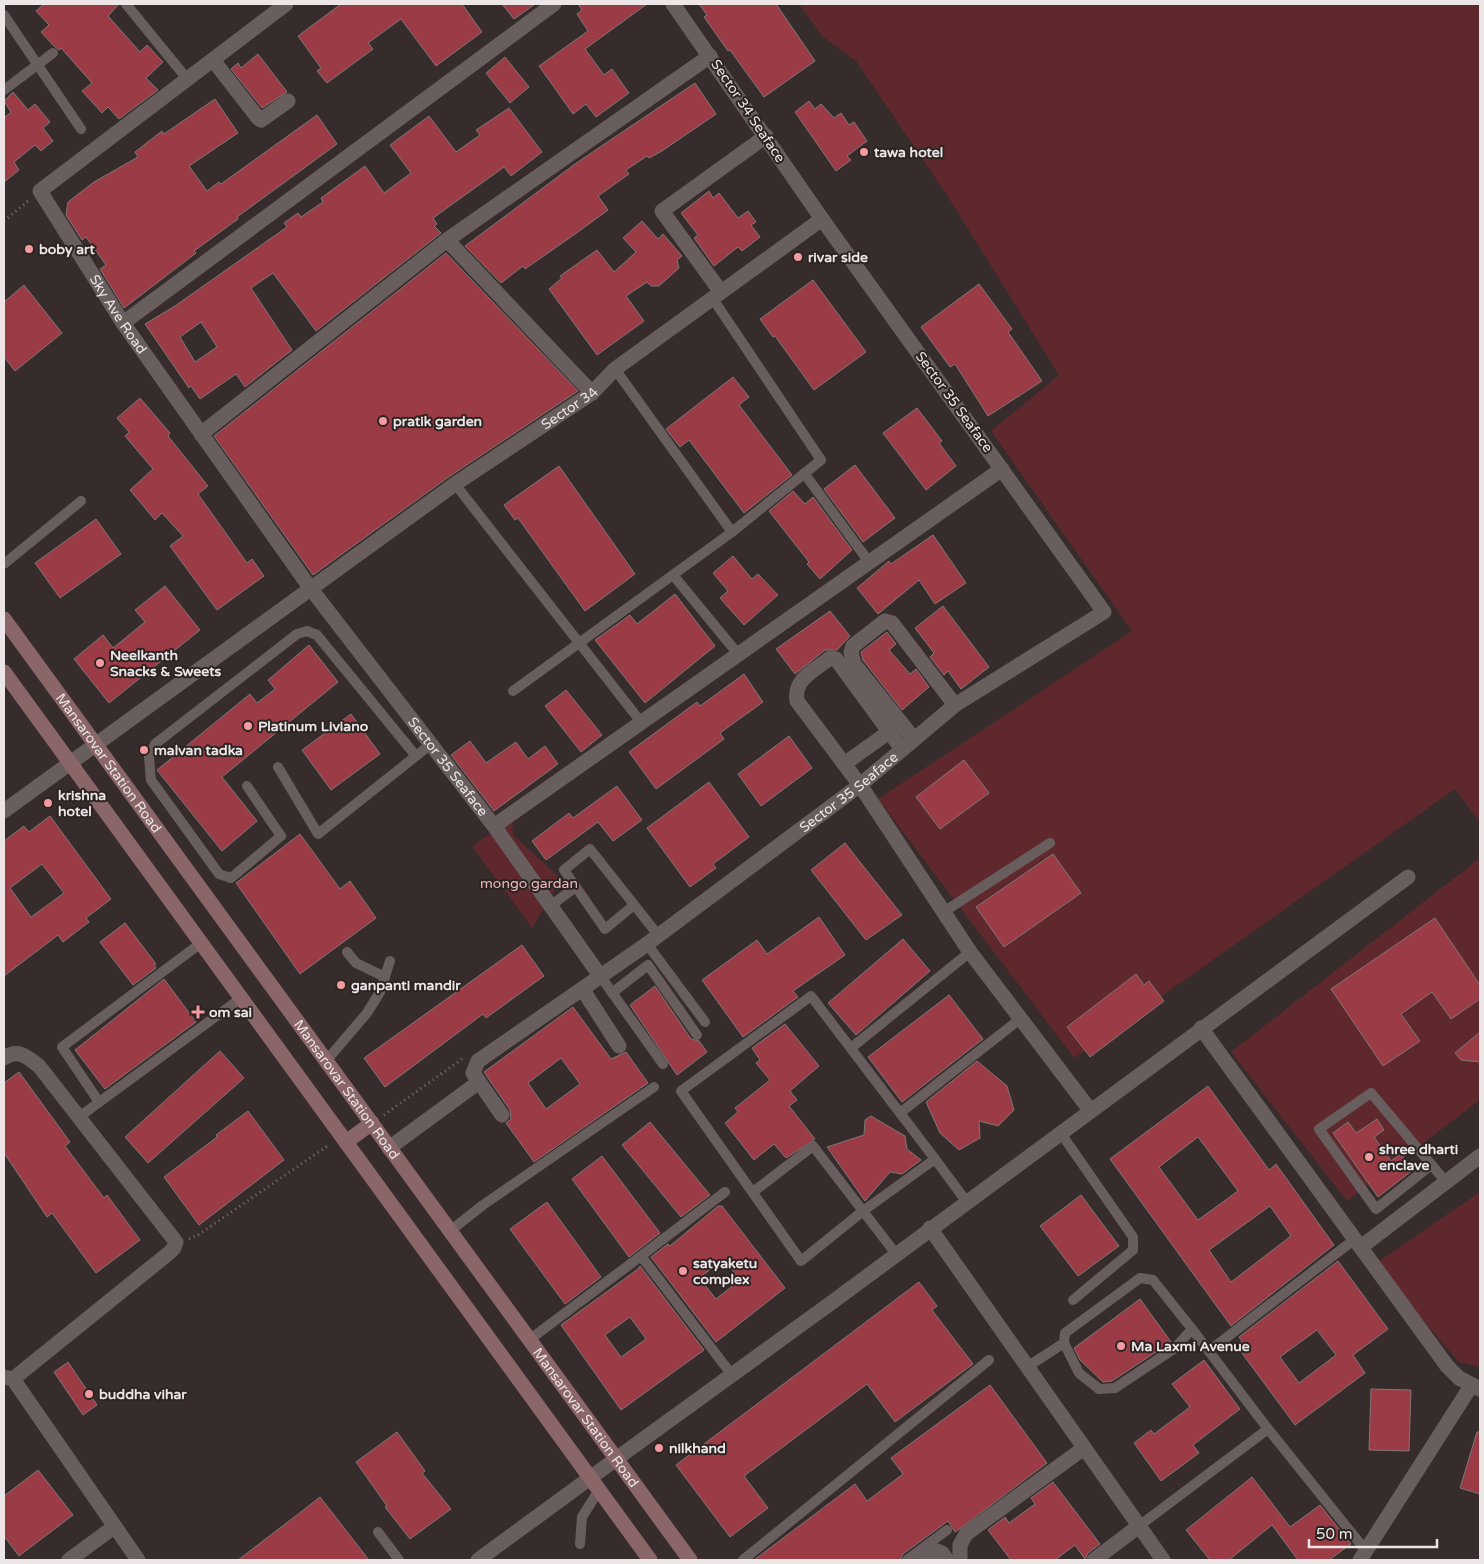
<svg xmlns="http://www.w3.org/2000/svg" width="1484" height="1564" viewBox="0 0 1484 1564" font-family="'Varela Round',sans-serif">
<style>
.green{fill:#5f282d}
.building{fill:#9b3b46;stroke:#827676;fill-rule:evenodd}
.lines{fill:none;stroke-linecap:round;stroke-linejoin:round}
.path{stroke:#797171;stroke-width:3;stroke-dasharray:1 4;stroke-linecap:butt}
.service{stroke:#695e5e;stroke-width:10}
.minor{stroke:#695e5e;stroke-width:15}
.tertiary{stroke:#695e5e;stroke-width:15}
.secondary{stroke:#8b6668;stroke-width:15}
.poi-dot{fill:#f49b9f;stroke:#2c2323;stroke-width:2}
.labels{text-anchor:middle;dominant-baseline:central;stroke-width:4;stroke-linejoin:round;paint-order:stroke}
.street-label{font-size:14px;fill:#ece6e6;stroke:#2c2323}
.poi-label{font-size:14px;font-weight:bold;fill:#ece6e6;stroke:#2c2323;text-anchor:start}
.park-label{font-size:14px;fill:#f0b9ba;stroke:#2c2323}
</style>
<rect width="100%" height="100%" fill="#362c2c"/>
<g class="green">
<path d="M 799,4 L 1480,4 L 1480,822 L 1455,789 L 1074,1058 L 878,799 L 1132,631 L 991,431 L 1059,375 L 945,192 L 856,61 L 823,37 Z"/>
<path d="M 512,819 L 513,835 L 561,879 L 532,928 L 472,846 Z"/>
<path d="M 1480,858 L 1480,1100 L 1347,1201 L 1231,1052 Z"/>
<path d="M 1480,1192 L 1480,1367 L 1459,1362 L 1375,1264 Z"/>
</g>
<g class="building">
<path d="M 44,4 L 119,4 L 108,16 L 140,52 L 147,45 L 163,62 L 146,78 L 158,90 L 119,119 L 108,107 L 102,113 L 82,91 L 92,83 L 61,48 L 59,50 L 54,46 L 41,32 L 49,25 L 36,11 Z"/>
<path d="M 341,4 L 462,4 L 482,32 L 436,66 L 401,19 L 368,43 L 373,49 L 327,83 L 317,71 L 321,68 L 298,36 Z"/>
<path d="M 502,4 L 535,4 L 514,19 Z"/>
<path d="M 578,4 L 647,4 L 585,49 L 604,75 L 612,69 L 629,93 L 596,117 L 586,104 L 573,114 L 539,66 L 588,31 L 577,14 L 582,10 Z"/>
<path d="M 699,4 L 776,4 L 815,61 L 764,97 L 730,50 L 728,51 L 704,17 L 707,15 Z"/>
<path d="M 258,54 L 287,92 L 262,108 L 231,69 L 238,63 L 241,68 Z"/>
<path d="M 505,57 L 529,87 L 510,103 L 486,73 Z"/>
<path d="M 695,83 L 716,114 L 662,151 L 649,158 L 647,156 L 626,170 L 629,174 L 598,196 L 608,210 L 578,232 L 525,269 L 523,266 L 501,283 L 465,246 L 575,164 Z"/>
<path d="M 13,92 L 28,110 L 35,104 L 50,122 L 43,128 L 53,141 L 41,151 L 35,145 L 14,162 L 19,170 L 4,182 L 4,118 L 11,112 L 4,101 Z"/>
<path d="M 215,99 L 238,133 L 189,166 L 207,191 L 219,182 L 221,184 L 317,115 L 337,144 L 237,217 L 238,219 L 194,251 L 196,253 L 124,308 L 100,269 L 106,265 L 86,237 L 82,240 L 66,215 L 68,202 L 94,182 L 138,157 L 135,152 L 162,131 L 164,134 Z"/>
<path d="M 809,101 L 815,109 L 821,104 L 834,118 L 841,113 L 849,125 L 854,122 L 867,141 L 847,156 L 851,160 L 836,171 L 795,112 Z"/>
<path d="M 509,108 L 542,152 L 511,176 L 504,167 L 433,218 L 437,224 L 434,226 L 441,233 L 316,331 L 273,273 L 251,288 L 292,350 L 245,387 L 236,374 L 200,399 L 191,386 L 189,388 L 145,324 L 175,306 L 287,227 L 284,223 L 298,213 L 301,217 L 323,202 L 321,198 L 365,166 L 384,193 L 411,173 L 390,145 L 429,116 L 456,152 L 480,135 L 476,130 ZM 201,322 L 217,347 L 195,362 L 180,337 Z"/>
<path d="M 709,191 L 713,198 L 719,193 L 738,218 L 748,211 L 756,222 L 751,225 L 760,237 L 742,251 L 738,247 L 714,266 L 694,238 L 698,235 L 681,213 Z"/>
<path d="M 642,221 L 658,239 L 663,234 L 682,256 L 677,260 L 679,268 L 659,286 L 651,286 L 647,282 L 626,296 L 644,321 L 597,355 L 549,289 L 562,278 L 560,276 L 597,250 L 614,272 L 636,252 L 623,238 Z"/>
<path d="M 446,253 L 578,391 L 450,476 L 313,575 L 214,436 Z"/>
<path d="M 813,280 L 866,352 L 814,390 L 775,336 L 773,337 L 760,319 Z"/>
<path d="M 979,284 L 1012,329 L 1008,332 L 1042,381 L 988,416 L 955,364 L 950,367 L 921,327 Z"/>
<path d="M 24,285 L 62,333 L 15,371 L 4,357 L 4,302 Z"/>
<path d="M 733,377 L 749,397 L 739,405 L 792,475 L 744,513 L 689,440 L 680,447 L 666,429 Z"/>
<path d="M 140,398 L 170,433 L 168,436 L 208,486 L 198,494 L 247,563 L 252,559 L 264,576 L 217,610 L 170,546 L 183,536 L 162,513 L 155,520 L 130,490 L 153,469 L 125,436 L 129,432 L 117,418 Z"/>
<path d="M 917,408 L 942,441 L 939,443 L 956,466 L 926,490 L 883,433 Z"/>
<path d="M 855,465 L 895,518 L 863,542 L 824,489 Z"/>
<path d="M 559,466 L 635,574 L 585,611 L 518,518 L 515,520 L 504,505 Z"/>
<path d="M 793,491 L 805,504 L 813,497 L 852,550 L 820,579 L 807,564 L 809,562 L 769,511 Z"/>
<path d="M 96,519 L 121,554 L 60,598 L 35,563 Z"/>
<path d="M 933,535 L 966,583 L 935,604 L 919,580 L 878,614 L 857,588 L 889,561 L 891,564 Z"/>
<path d="M 733,556 L 752,579 L 758,574 L 778,595 L 744,625 L 720,598 L 728,591 L 713,573 Z"/>
<path d="M 165,586 L 200,630 L 109,703 L 74,659 L 103,635 L 113,648 L 145,622 L 135,610 Z"/>
<path d="M 675,594 L 715,646 L 645,703 L 595,640 L 630,615 L 637,624 Z"/>
<path d="M 943,606 L 989,667 L 961,689 L 948,671 L 944,675 L 930,657 L 934,653 L 915,628 Z"/>
<path d="M 830,611 L 850,636 L 837,650 L 825,650 L 795,674 L 776,649 Z"/>
<path d="M 887,632 L 896,644 L 889,650 L 910,674 L 916,669 L 929,687 L 902,710 L 863,660 L 861,652 Z"/>
<path d="M 309,645 L 338,682 L 222,777 L 257,821 L 222,851 L 157,770 L 250,694 L 257,703 L 275,689 L 268,680 Z"/>
<path d="M 744,674 L 763,702 L 720,733 L 724,739 L 656,789 L 629,752 L 697,702 L 700,706 Z"/>
<path d="M 566,690 L 602,735 L 581,752 L 545,706 Z"/>
<path d="M 351,714 L 380,754 L 331,790 L 302,750 Z"/>
<path d="M 789,736 L 812,768 L 761,806 L 738,774 Z"/>
<path d="M 470,741 L 486,763 L 516,742 L 528,759 L 545,746 L 558,764 L 494,811 L 451,755 Z"/>
<path d="M 964,760 L 989,793 L 940,829 L 916,797 Z"/>
<path d="M 709,782 L 749,837 L 713,864 L 716,868 L 690,887 L 647,828 Z"/>
<path d="M 617,786 L 642,820 L 613,841 L 598,822 L 546,860 L 532,841 L 569,813 L 573,818 Z"/>
<path d="M 50,816 L 111,899 L 86,918 L 89,922 L 63,942 L 58,935 L 4,976 L 4,841 L 24,826 L 29,832 ZM 42,864 L 64,893 L 31,917 L 10,888 Z"/>
<path d="M 300,834 L 340,889 L 350,881 L 376,918 L 300,974 L 236,883 Z"/>
<path d="M 845,843 L 902,915 L 866,940 L 811,870 Z"/>
<path d="M 1053,854 L 1081,893 L 1004,947 L 976,907 Z"/>
<path d="M 819,917 L 845,955 L 793,991 L 798,997 L 743,1037 L 702,980 L 757,940 L 767,954 Z"/>
<path d="M 1435,918 L 1480,985 L 1480,999 L 1451,1019 L 1432,992 L 1401,1014 L 1420,1041 L 1383,1066 L 1331,989 Z"/>
<path d="M 125,923 L 156,964 L 154,965 L 156,968 L 133,985 L 100,942 Z"/>
<path d="M 903,939 L 930,971 L 856,1035 L 828,1003 Z"/>
<path d="M 522,945 L 544,976 L 486,1018 L 483,1014 L 385,1087 L 364,1058 Z"/>
<path d="M 1136,974 L 1144,985 L 1149,981 L 1164,1001 L 1090,1057 L 1067,1027 Z"/>
<path d="M 164,979 L 196,1022 L 105,1089 L 75,1050 Z"/>
<path d="M 655,986 L 691,1039 L 699,1041 L 707,1052 L 677,1075 L 630,1005 Z"/>
<path d="M 949,995 L 983,1039 L 902,1102 L 868,1057 Z"/>
<path d="M 573,1007 L 611,1059 L 626,1052 L 648,1083 L 534,1162 L 506,1123 L 511,1119 L 510,1110 L 484,1072 ZM 561,1058 L 580,1084 L 546,1109 L 528,1083 Z"/>
<path d="M 785,1024 L 819,1066 L 790,1091 L 797,1100 L 789,1106 L 815,1139 L 786,1158 L 774,1144 L 754,1160 L 725,1123 L 738,1112 L 735,1108 L 770,1080 L 756,1063 L 760,1060 L 752,1048 Z"/>
<path d="M 1480,1032 L 1480,1062 L 1461,1060 L 1455,1053 Z"/>
<path d="M 220,1051 L 244,1078 L 148,1163 L 125,1137 Z"/>
<path d="M 977,1061 L 1007,1086 L 1014,1110 L 998,1126 L 979,1121 L 980,1138 L 959,1150 L 940,1133 L 926,1102 Z"/>
<path d="M 19,1072 L 70,1142 L 65,1146 L 104,1198 L 107,1195 L 140,1240 L 96,1273 L 52,1213 L 47,1217 L 4,1153 L 4,1083 Z"/>
<path d="M 1208,1086 L 1269,1170 L 1276,1164 L 1334,1245 L 1231,1326 L 1110,1159 ZM 1198,1137 L 1238,1191 L 1198,1220 L 1159,1167 ZM 1270,1206 L 1291,1236 L 1231,1282 L 1209,1250 Z"/>
<path d="M 248,1111 L 284,1160 L 199,1225 L 164,1177 L 217,1137 L 216,1135 Z"/>
<path d="M 871,1116 L 905,1136 L 907,1149 L 921,1160 L 902,1174 L 890,1172 L 865,1201 L 827,1147 L 864,1135 L 865,1120 Z"/>
<path d="M 1377,1119 L 1384,1130 L 1374,1137 L 1391,1161 L 1401,1154 L 1413,1170 L 1378,1197 L 1333,1133 L 1348,1122 L 1356,1133 Z"/>
<path d="M 650,1122 L 710,1195 L 681,1217 L 622,1145 Z"/>
<path d="M 602,1156 L 660,1233 L 629,1257 L 572,1179 Z"/>
<path d="M 1081,1195 L 1119,1246 L 1078,1276 L 1040,1226 Z"/>
<path d="M 547,1202 L 601,1277 L 565,1304 L 510,1229 Z"/>
<path d="M 718,1206 L 722,1206 L 785,1288 L 716,1342 L 651,1257 L 668,1244 L 670,1246 ZM 724,1259 L 740,1280 L 716,1299 L 699,1278 Z"/>
<path d="M 1338,1261 L 1388,1329 L 1353,1355 L 1365,1373 L 1295,1425 L 1236,1345 L 1242,1341 L 1239,1337 ZM 1317,1330 L 1336,1355 L 1299,1383 L 1280,1357 Z"/>
<path d="M 640,1266 L 704,1350 L 621,1410 L 561,1325 L 638,1269 ZM 630,1317 L 646,1339 L 621,1357 L 605,1335 Z"/>
<path d="M 919,1282 L 937,1306 L 932,1310 L 973,1364 L 895,1422 L 867,1384 L 744,1476 L 768,1508 L 730,1537 L 676,1465 Z"/>
<path d="M 1140,1299 L 1171,1342 L 1112,1381 L 1103,1382 L 1080,1360 L 1074,1348 Z"/>
<path d="M 1204,1360 L 1240,1409 L 1193,1445 L 1199,1453 L 1161,1481 L 1134,1443 L 1151,1430 L 1154,1434 L 1190,1407 L 1172,1384 Z"/>
<path d="M 68,1362 L 97,1405 L 83,1415 L 54,1372 Z"/>
<path d="M 990,1385 L 1047,1463 L 958,1530 L 955,1532 L 948,1521 L 903,1554 L 900,1560 L 754,1560 L 855,1484 L 867,1501 L 903,1474 L 891,1458 Z"/>
<path d="M 1371,1389 L 1411,1390 L 1409,1451 L 1369,1450 Z"/>
<path d="M 397,1432 L 425,1471 L 422,1473 L 451,1509 L 410,1539 L 385,1507 L 387,1506 L 356,1462 Z"/>
<path d="M 1477,1432 L 1480,1432 L 1480,1494 L 1460,1488 Z"/>
<path d="M 38,1470 L 73,1515 L 19,1556 L 4,1536 L 4,1496 Z"/>
<path d="M 1252,1477 L 1290,1527 L 1320,1505 L 1351,1544 L 1329,1560 L 1298,1560 L 1272,1525 L 1229,1560 L 1210,1560 L 1186,1530 Z"/>
<path d="M 1053,1482 L 1100,1544 L 1088,1553 L 1085,1559 L 1075,1545 L 1055,1560 L 1011,1560 L 988,1530 L 1005,1517 L 1009,1523 L 1035,1504 L 1031,1498 Z"/>
<path d="M 320,1497 L 369,1560 L 238,1560 L 297,1515 Z"/>
</g>
<g class="lines">
<g class="path">
<path d="M 4,221 L 28,201"/>
<path d="M 384,1115 L 462,1059"/>
<path d="M 189,1239 L 198,1235 L 329,1145"/>
</g>
<g class="service">
<path d="M 126,4 L 188,80"/>
<path d="M 4,15 L 81,129"/>
<path d="M 4,90 L 53,53"/>
<path d="M 615,369 L 732,532 L 821,460 L 713,299"/>
<path d="M 804,473 L 869,562"/>
<path d="M 455,484 L 641,722"/>
<path d="M 4,564 L 81,501"/>
<path d="M 673,575 L 738,654"/>
<path d="M 513,691 L 732,532"/>
<path d="M 278,767 L 318,834 L 431,744"/>
<path d="M 247,786 L 281,836 L 231,878 L 219,874 L 151,780 L 149,757 L 155,744 L 297,634 L 307,631 L 317,635 L 416,756"/>
<path d="M 634,905 L 605,929 L 564,870 L 590,849 L 658,935"/>
<path d="M 550,906 L 576,887"/>
<path d="M 945,911 L 1050,843"/>
<path d="M 647,944 L 705,1022"/>
<path d="M 347,952 L 356,963 L 385,977"/>
<path d="M 601,977 L 663,1064"/>
<path d="M 612,993 L 648,965 L 697,1035"/>
<path d="M 851,1048 L 970,952"/>
<path d="M 326,1061 L 367,1013 L 380,992 L 390,961"/>
<path d="M 99,1102 L 62,1047 L 201,943"/>
<path d="M 900,1113 L 1020,1019"/>
<path d="M 79,1117 L 241,998"/>
<path d="M 1060,1132 L 1133,1237 L 1133,1250 L 1073,1300"/>
<path d="M 935,1159 L 863,1211 L 801,1261 L 681,1091 L 811,996 L 935,1159 L 966,1201"/>
<path d="M 1431,1165 L 1376,1209 L 1319,1129 L 1371,1093 L 1446,1182"/>
<path d="M 753,1192 L 813,1146 L 896,1254"/>
<path d="M 450,1231 L 483,1205 L 654,1087"/>
<path d="M 641,1256 L 725,1192"/>
<path d="M 1192,1329 L 1268,1429 L 1366,1551"/>
<path d="M 529,1340 L 641,1256 L 732,1375"/>
<path d="M 1209,1351 L 1355,1239"/>
<path d="M 1027,1367 L 1064,1343 L 1079,1373 L 1099,1389 L 1115,1388 L 1175,1348 L 1192,1329 L 1153,1280 L 1140,1278 L 1065,1333 L 1064,1343"/>
<path d="M 1139,1526 L 1268,1429"/>
<path d="M 378,1532 L 399,1560"/>
<path d="M 580,1544 L 582,1517 L 599,1490"/>
<path d="M 743,1560 L 989,1360"/>
<path d="M 907,1560 L 947,1530"/>
</g>
<g class="minor">
<path id="s1" d="M 286,4 L 40,191 L 123,323 L 311,589 L 494,826 L 601,977"/>
<path d="M 213,60 L 258,118 L 261,120 L 288,101"/>
<path d="M 447,240 L 592,393"/>
<path d="M 721,292 L 662,211 L 766,136"/>
<path d="M 123,323 L 554,4"/>
<path d="M 201,434 L 447,240 L 710,56"/>
<path d="M 914,739 L 854,664 L 851,652 L 853,646 L 885,621 L 892,623 L 955,705"/>
<path id="s2" d="M 95,745 L 455,484 L 592,393 L 615,369 L 822,219"/>
<path d="M 902,749 L 836,659 L 830,658 C 815,670 793,679 797,701 L 860,785 L 970,952 L 1090,1110"/>
<path d="M 844,764 L 889,732"/>
<path d="M 494,826 L 1002,469"/>
<path d="M 583,990 L 619,1046"/>
<path d="M 1201,1028 L 1447,1366 L 1459,1378 L 1480,1389"/>
<path d="M 4,1058 C 18,1048 27,1057 39,1066 L 176,1242 L 174,1248 L 169,1253 L 13,1379"/>
<path id="s3" d="M 502,1115 L 473,1073 L 478,1061 L 647,944 L 860,785 L 955,705 L 1104,612 L 822,219 L 673,4"/>
<path d="M 389,1148 L 479,1082"/>
<path d="M 930,1228 L 1163,1560"/>
<path d="M 1361,1247 L 1480,1156"/>
<path d="M 4,1377 L 13,1379 L 138,1560"/>
<path d="M 616,1459 L 831,1303 L 1408,877"/>
<path d="M 69,1560 L 114,1527"/>
<path d="M 925,1560 L 937,1551 L 942,1553 L 947,1560"/>
<path d="M 960,1560 L 960,1545 L 966,1534 L 1084,1448"/>
<path d="M 1094,1560 L 1139,1526"/>
<path d="M 1360,1560 L 1471,1386"/>
</g>
<g class="tertiary">
<path d="M 4,811 L 95,745"/>
<path d="M 478,1560 L 616,1459"/>
</g>
<g class="secondary">
<path id="s4" d="M 4,619 L 690,1560"/>
<path d="M 4,672 L 650,1560"/>
<path d="M 346,1142 L 372,1123"/>
</g>
</g>
<g class="poi-dot">
<circle cx="864" cy="152" r="5"/>
<circle cx="29" cy="249" r="5"/>
<circle cx="798" cy="257" r="5"/>
<circle cx="383" cy="421" r="5"/>
<circle cx="100" cy="663" r="5"/>
<circle cx="248" cy="726" r="5"/>
<circle cx="144" cy="750" r="5"/>
<circle cx="48" cy="803" r="5"/>
<circle cx="341" cy="985" r="5"/>
<path d="M195.5 1004.5h5v5h5v5h-5v5h-5v-5h-5v-5h5z"/>
<circle cx="1369" cy="1157" r="5"/>
<circle cx="683" cy="1271" r="5"/>
<circle cx="1121" cy="1346" r="5"/>
<circle cx="89" cy="1394" r="5"/>
<circle cx="659" cy="1448" r="5"/>
</g>
<g class="labels">
<g class="street-label">
<text transform="translate(748 111) rotate(56)">Sector 34 Seaface</text>
<text stroke="none"><textPath href="#s1" startOffset="455">Sky Ave Road</textPath></text>
<text transform="translate(954 402) rotate(54)">Sector 35 Seaface</text>
<text stroke="none"><textPath href="#s2" startOffset="582">Sector 34</textPath></text>
<text stroke="none"><textPath href="#s4" startOffset="178">Mansarovar Station Road</textPath></text>
<text stroke="none"><textPath href="#s1" startOffset="1015">Sector 35 Seaface</textPath></text>
<text stroke="none"><textPath href="#s3" startOffset="522">Sector 35 Seaface</textPath></text>
<text stroke="none"><textPath href="#s4" startOffset="582">Mansarovar Station Road</textPath></text>
<text stroke="none"><textPath href="#s4" startOffset="988">Mansarovar Station Road</textPath></text>
</g>
<g class="poi-label">
<text x="874" y="152">tawa hotel</text>
<text x="39" y="249">boby art</text>
<text x="808" y="257">rivar side</text>
<text x="393" y="421">pratik garden</text>
<text x="110" y="655">Neelkanth<tspan x="110" dy="16">Snacks &amp; Sweets</tspan></text>
<text x="258" y="726">Platinum Liviano</text>
<text x="154" y="750">malvan tadka</text>
<text x="58" y="795">krishna<tspan x="58" dy="16">hotel</tspan></text>
<text x="351" y="985">ganpanti mandir</text>
<text x="209" y="1012">om sai</text>
<text x="1379" y="1149">shree dharti<tspan x="1379" dy="16">enclave</tspan></text>
<text x="693" y="1263">satyaketu<tspan x="693" dy="16">complex</tspan></text>
<text x="1131" y="1346">Ma Laxmi Avenue</text>
<text x="99" y="1394">buddha vihar</text>
<text x="669" y="1448">nilkhand</text>
</g>
<g class="park-label">
<text x="529" y="883">mongo gardan</text>
</g>
</g>
<rect width="1484" height="1564" fill="none" stroke="#ece6e6" stroke-width="10"/>
<path d="M1309 1539v8h128v-8" fill="none" stroke="#ece6e6" stroke-width="2.5"/>
<text x="1316" y="1539" font-size="15" fill="#ece6e6" stroke="#2c2323" stroke-width="4" paint-order="stroke">50 m</text>
</svg>
